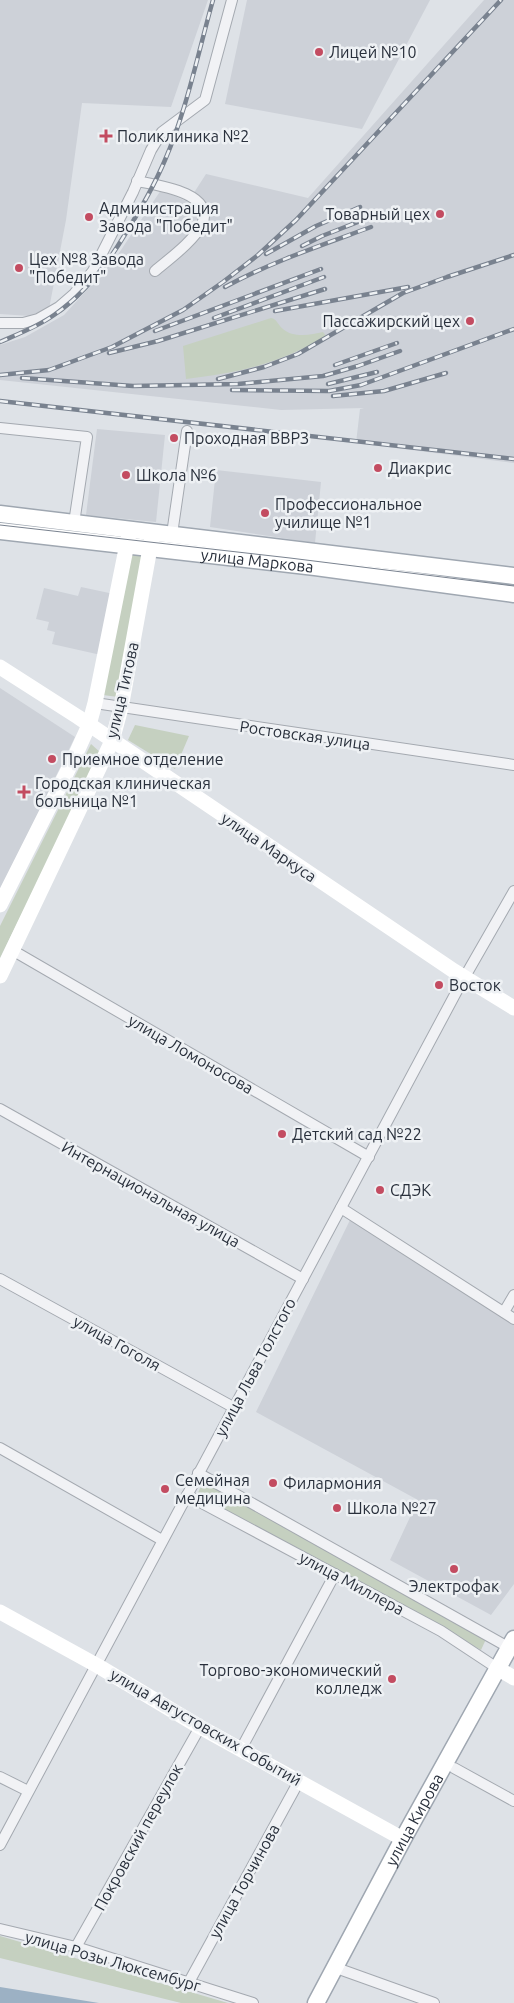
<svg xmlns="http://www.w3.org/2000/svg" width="514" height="2003" viewBox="0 0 514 2003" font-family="Ubuntu,sans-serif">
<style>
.built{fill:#cdd1d8}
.green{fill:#c5d0c0}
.water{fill:#9cb1c4}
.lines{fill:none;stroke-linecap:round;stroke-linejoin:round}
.street-casing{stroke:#a4a9b0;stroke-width:12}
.primary-casing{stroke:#9fa7b1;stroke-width:19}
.street{stroke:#f1f2f5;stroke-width:10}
.secondary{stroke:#fff;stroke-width:15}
.primary{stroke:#fff;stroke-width:16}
.tram{stroke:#79828f;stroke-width:1}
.rail-casing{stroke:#79828f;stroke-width:4.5}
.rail{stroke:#eef1f4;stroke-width:2.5;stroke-dasharray:8;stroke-linecap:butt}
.poi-dot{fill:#c34c61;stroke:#eef1f4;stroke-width:2}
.labels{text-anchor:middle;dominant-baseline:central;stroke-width:5;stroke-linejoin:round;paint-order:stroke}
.poi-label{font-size:16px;fill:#29303c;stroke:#eef1f4;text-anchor:start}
.street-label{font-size:16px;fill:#29303c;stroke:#eef1f4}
</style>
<rect width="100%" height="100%" fill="#dee2e7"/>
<g class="built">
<path d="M 0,0 L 208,0 L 171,107 L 82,103 L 66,220 L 49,309 L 30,316 L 0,314 Z"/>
<path d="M 247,0 L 430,0 L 362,129 L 225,104 Z"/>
<path d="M 484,0 L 514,0 L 514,463 L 356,443 L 360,409 L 364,408 L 281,410 L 0,380 L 0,345 L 25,337 L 64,315 L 115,259 L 161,190 L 188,202 L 206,174 L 308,198 Z"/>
<path d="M 97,429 L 165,435 L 156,522 L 86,515 Z"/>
<path d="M 216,470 L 321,482 L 315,543 L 210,527 Z"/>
<path d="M 81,587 L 114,594 L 101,655 L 52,644 L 55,632 L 47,630 L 49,622 L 36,619 L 44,588 L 78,596 Z"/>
<path d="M 0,688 L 75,737 L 0,891 Z"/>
<path d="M 350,1220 L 431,1270 L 514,1325 L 514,1584 L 491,1615 L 390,1560 L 418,1500 L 256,1412 Z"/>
</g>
<g class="green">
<path d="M 271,318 C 277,319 278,325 283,329 C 293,338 311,335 323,332 L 326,336 C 321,341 313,344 306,347 C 266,367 230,374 186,379 L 183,346 Z"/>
<path d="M 131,550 L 147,552 L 118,697 L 103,695 Z"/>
<path d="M 135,725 L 189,736 L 175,769 L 128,740 Z"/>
<path d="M 91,744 L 101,753 L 0,958 L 0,926 Z"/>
<path d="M 203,1482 L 487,1637 L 481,1650 L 197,1495 Z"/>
<path d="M 0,1936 L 228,2003 L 181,2003 L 0,1958 Z"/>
</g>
<path class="water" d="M 0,1987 L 99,2003 L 0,2003 Z"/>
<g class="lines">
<defs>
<g id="street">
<path d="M 137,181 C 157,185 216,193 202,224 C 194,241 169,259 155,271"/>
<path d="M 0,323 L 23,323 L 38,319 L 59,307 L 74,294 L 93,271 L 133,192 L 151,150 L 162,132 L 205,100 L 232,0"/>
<path d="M 0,428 L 87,437 L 74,523"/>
<path d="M 172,534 L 187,431"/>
<path d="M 95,703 L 514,765"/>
<path d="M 12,950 L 369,1157"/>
<path d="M 0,1109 L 303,1279"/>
<path d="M 341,1208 L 514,1319"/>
<path d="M 0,1279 L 233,1407"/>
<path d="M 504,1312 L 514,1295"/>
<path d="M 0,1448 L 162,1540"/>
<path d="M 198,1473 L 508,1647"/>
<path d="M 187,1495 L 441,1631 L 497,1668"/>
<path d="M 241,1749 L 335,1574"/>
<path d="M 454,1768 L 514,1801"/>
<path d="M 0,1777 L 28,1791"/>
<path d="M 0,1845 L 459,987 L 514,891"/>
<path d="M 0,1929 L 76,1947 L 253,2003"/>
<path d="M 76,1947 L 200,1727"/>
<path d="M 342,1970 L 434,2003"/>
<path d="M 189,1982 L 299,1781"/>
</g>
<g id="primary">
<path d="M 0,514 L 514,576"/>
<path id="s1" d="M 0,531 L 315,567 L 514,594"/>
<path id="s2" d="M 316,2003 L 403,1839 L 514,1639"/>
</g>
</defs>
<use href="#street" class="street-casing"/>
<use href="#primary" class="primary-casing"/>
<use href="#street" class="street"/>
<g class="secondary">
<path d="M 0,667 L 78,717 L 454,971 L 514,1008"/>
<path d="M 0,905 L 75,756 L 89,725 L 95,703 L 129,534"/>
<path d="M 0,976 L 112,741 L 121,708 L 152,537"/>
<path d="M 0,1612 L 98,1666 L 200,1727 L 403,1839"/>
<path d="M 497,1668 L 514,1678"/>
</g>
<use href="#primary" class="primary"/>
<path class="tram" d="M 0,525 L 290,558 L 514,586"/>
<defs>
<g id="rail">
<path d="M 302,246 L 322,236 L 363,220"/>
<path d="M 266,254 L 316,226 L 360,207"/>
<path d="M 225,287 C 271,262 322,245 371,227"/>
<path d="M 275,311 L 408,287"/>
<path d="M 214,318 L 324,277"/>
<path d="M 155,331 L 321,269"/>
<path d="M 0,342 C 18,334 37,327 54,315 C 83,295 106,266 124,236 C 139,212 154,186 165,160 C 187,109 198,53 213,0"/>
<path d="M 109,353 L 158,341 L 325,289"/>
<path d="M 335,365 L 397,343"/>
<path d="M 0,375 L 49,370 L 112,347 L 183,310 L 223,282 L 258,255 L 296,220 L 501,0"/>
<path d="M 22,378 L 133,386 L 238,384 L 323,376 L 358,366 L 400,351"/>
<path d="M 218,379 L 264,367 L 298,354 L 403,293 L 447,277 L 514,255"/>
<path d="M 328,384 L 377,372"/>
<path d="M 232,390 L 329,391 L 361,385 L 514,329"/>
<path d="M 333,396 L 384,391 L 446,373"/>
<path d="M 0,401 L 514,459"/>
</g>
</defs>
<use href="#rail" class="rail-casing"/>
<use href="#rail" class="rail"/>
</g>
<g class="poi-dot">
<circle cx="319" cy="52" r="5"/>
<path d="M103.5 128.5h5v5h5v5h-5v5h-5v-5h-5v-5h5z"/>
<circle cx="440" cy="214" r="5"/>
<circle cx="89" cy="217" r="5"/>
<circle cx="19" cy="268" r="5"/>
<circle cx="470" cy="321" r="5"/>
<circle cx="174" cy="438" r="5"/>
<circle cx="378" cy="468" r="5"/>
<circle cx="126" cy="475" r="5"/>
<circle cx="265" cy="513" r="5"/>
<circle cx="52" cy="759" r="5"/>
<path d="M21.5 784.5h5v5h5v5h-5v5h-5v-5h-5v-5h5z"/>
<circle cx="439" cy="985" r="5"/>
<circle cx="282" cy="1134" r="5"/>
<circle cx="380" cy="1190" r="5"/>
<circle cx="273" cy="1483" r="5"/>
<circle cx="165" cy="1489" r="5"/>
<circle cx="337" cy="1508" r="5"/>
<circle cx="454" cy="1569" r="5"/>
<circle cx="392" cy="1679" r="5"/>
</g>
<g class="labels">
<g class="poi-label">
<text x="329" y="52">Лицей №10</text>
<text x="117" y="136">Поликлиника №2</text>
<text x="99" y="208">Администрация<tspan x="99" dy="18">Завода "Победит"</tspan></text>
<text x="430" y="214" text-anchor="end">Товарный цех</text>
<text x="29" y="259">Цех №8 Завода<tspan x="29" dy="18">"Победит"</tspan></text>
<text x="460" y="321" text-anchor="end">Пассажирский цех</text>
<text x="184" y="438">Проходная ВВРЗ</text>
<text x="388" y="468">Диакрис</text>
<text x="136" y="475">Школа №6</text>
<text x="275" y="504">Профессиональное<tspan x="275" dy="18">училище №1</tspan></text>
<text x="62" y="759">Приемное отделение</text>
<text x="35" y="783">Городская клиническая<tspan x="35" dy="18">больница №1</tspan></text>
<text x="449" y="985">Восток</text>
<text x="292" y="1134">Детский сад №22</text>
<text x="390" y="1190">СДЭК</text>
<text x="175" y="1480">Семейная<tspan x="175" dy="18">медицина</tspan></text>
<text x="283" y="1483">Филармония</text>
<text x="347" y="1508">Школа №27</text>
<text x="454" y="1586" text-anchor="middle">Электрофак</text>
<text x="382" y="1670" text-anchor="end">Торгово-экономический<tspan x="382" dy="18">колледж</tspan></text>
</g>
<g class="street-label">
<text stroke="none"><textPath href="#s1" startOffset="259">улица Маркова</textPath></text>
<text transform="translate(122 690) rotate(-77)">улица Титова</text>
<text transform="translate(305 735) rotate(8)">Ростовская улица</text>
<text transform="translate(269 847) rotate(34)">улица Маркуса</text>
<text transform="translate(191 1054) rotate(30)">улица Ломоносова</text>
<text transform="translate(151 1194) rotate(29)">Интернациональная улица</text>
<text transform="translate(117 1343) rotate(29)">улица Гоголя</text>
<text transform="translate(255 1367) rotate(-62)">улица Льва Толстого</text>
<text transform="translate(352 1583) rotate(28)">улица Миллера</text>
<text transform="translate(206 1727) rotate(30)">улица Августовских Событий</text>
<text stroke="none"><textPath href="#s2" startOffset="208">улица Кирова</textPath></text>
<text transform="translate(138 1837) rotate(-61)">Покровский переулок</text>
<text transform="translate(244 1881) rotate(-61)">улица Торчинова</text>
<text transform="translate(113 1961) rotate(16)">улица Розы Люксембург</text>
</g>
</g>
</svg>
